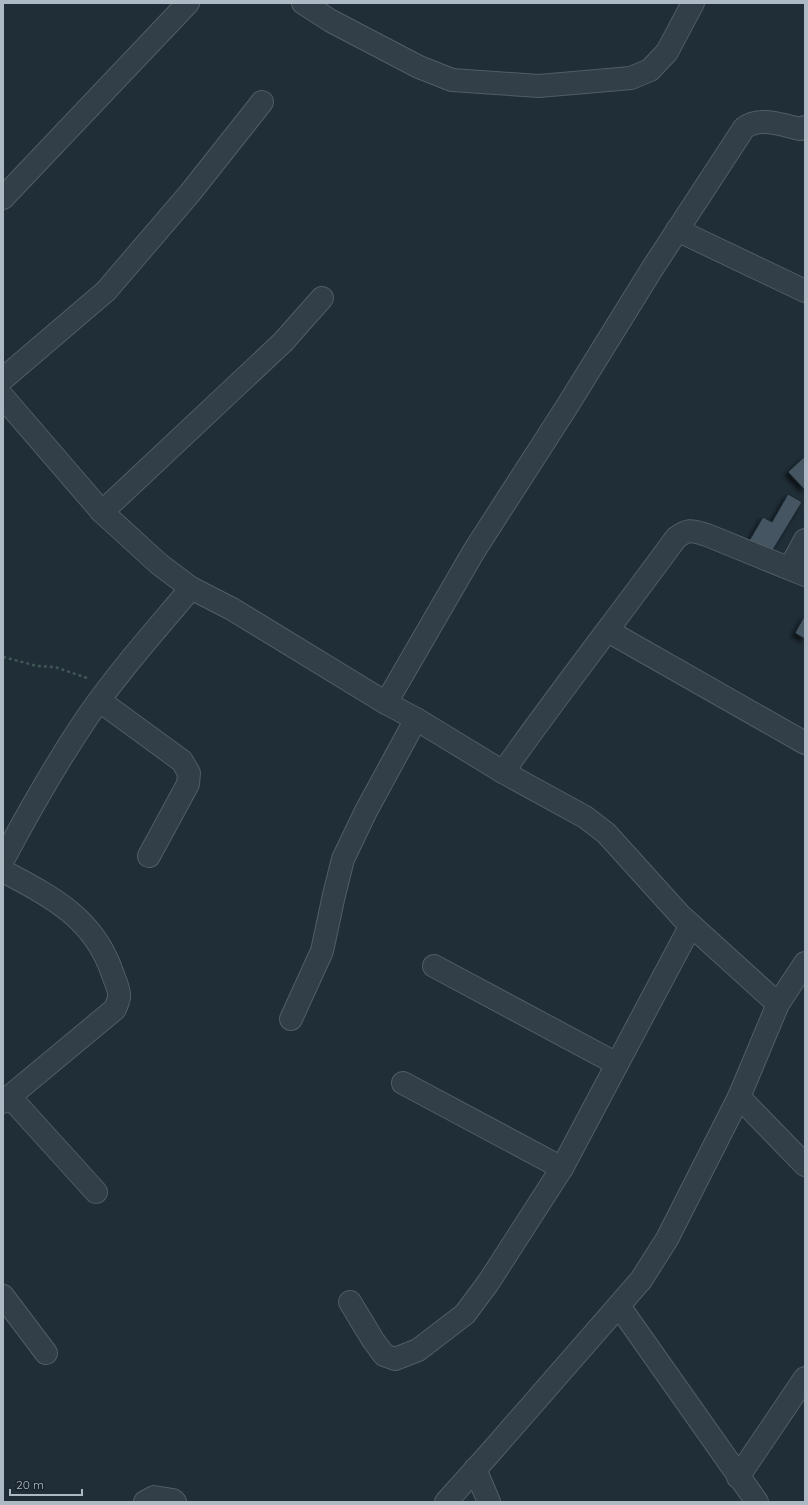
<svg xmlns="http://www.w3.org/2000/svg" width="808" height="1505" viewBox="0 0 808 1505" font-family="Quicksand,sans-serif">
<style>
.building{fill:#455662;stroke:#1b262e;filter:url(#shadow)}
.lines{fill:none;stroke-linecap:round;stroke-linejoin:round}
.minor-casing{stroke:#515d66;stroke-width:24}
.path{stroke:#415756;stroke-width:2.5;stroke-dasharray:3 3;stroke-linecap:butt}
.minor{stroke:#333f48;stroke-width:22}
</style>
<defs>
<filter id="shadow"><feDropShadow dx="-3.5" dy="3.5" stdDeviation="2" flood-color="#0009"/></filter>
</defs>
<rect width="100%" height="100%" fill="#202e38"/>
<g class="building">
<path d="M 805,456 L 805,488 L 804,489 L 788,472 Z"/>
<path d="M 788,494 L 802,502 L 771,553 L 749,541 L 763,517 L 772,522 Z"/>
<path d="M 805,615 L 805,639 L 795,633 Z"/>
</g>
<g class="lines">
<defs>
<g id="minor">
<path d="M 303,3 L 331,21 L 419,67 L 452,80 L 539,86 L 631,78 L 650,70 L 667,52 L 693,3"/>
<path d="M 3,198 L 188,3"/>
<path d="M 677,230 L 805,291"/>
<path d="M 3,379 L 106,291 L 190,193 L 262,102"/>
<path d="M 3,397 L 102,512 L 159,564 L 191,588 L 232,609 L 386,703 L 416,719 L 503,772 L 585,817 L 606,833 L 681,916 L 778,1004"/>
<path d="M 102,512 L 283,342 L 322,298"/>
<path d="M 790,568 L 805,540"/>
<path d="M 608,631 L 805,743"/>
<path d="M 100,701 L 182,761 L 189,773 L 188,784 L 149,856"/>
<path d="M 386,703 L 474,551 L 566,408 L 652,269 L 744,128 C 760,116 782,125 800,129 L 805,127"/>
<path d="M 503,772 C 559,693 619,616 676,538 C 689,528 693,531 707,535 L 805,575"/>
<path d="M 3,860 C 29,811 57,762 88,716 C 119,671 156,630 191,588"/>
<path d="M 3,871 C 50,896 93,917 112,972 C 114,979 119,987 119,995 C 120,999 116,1005 115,1009 L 3,1102"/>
<path d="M 434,966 L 617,1064"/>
<path d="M 291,1019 L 322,951 L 334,895 L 343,859 L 366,811 L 416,719"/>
<path d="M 403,1083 L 562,1168"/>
<path d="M 10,1097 L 96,1192"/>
<path d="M 739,1097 L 805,1165"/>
<path d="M 3,1296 L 46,1353"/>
<path d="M 350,1302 L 373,1340 L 384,1355 L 395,1359 L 418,1350 L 465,1314 L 488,1283 L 562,1168 L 691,925"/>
<path d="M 619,1306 L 757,1502"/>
<path d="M 475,1469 L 489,1502"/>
<path d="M 738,1477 L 805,1378"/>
<path d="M 145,1502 L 154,1497 L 173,1500 L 175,1502"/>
<path d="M 446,1502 L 490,1453 L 641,1280 L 667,1239 L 739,1097 L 778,1004 L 805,963"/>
</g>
</defs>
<use href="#minor" class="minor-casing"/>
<path class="path" d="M 3,657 L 37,666 L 55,667 L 87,678"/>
<use href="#minor" class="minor"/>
</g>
<rect width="808" height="1505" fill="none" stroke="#adbac5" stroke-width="8"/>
<path d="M10 1489v6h72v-6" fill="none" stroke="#adbac5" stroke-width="2"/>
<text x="16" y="1489" font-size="12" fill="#adbac5" stroke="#19242c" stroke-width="3" paint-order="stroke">20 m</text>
</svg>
